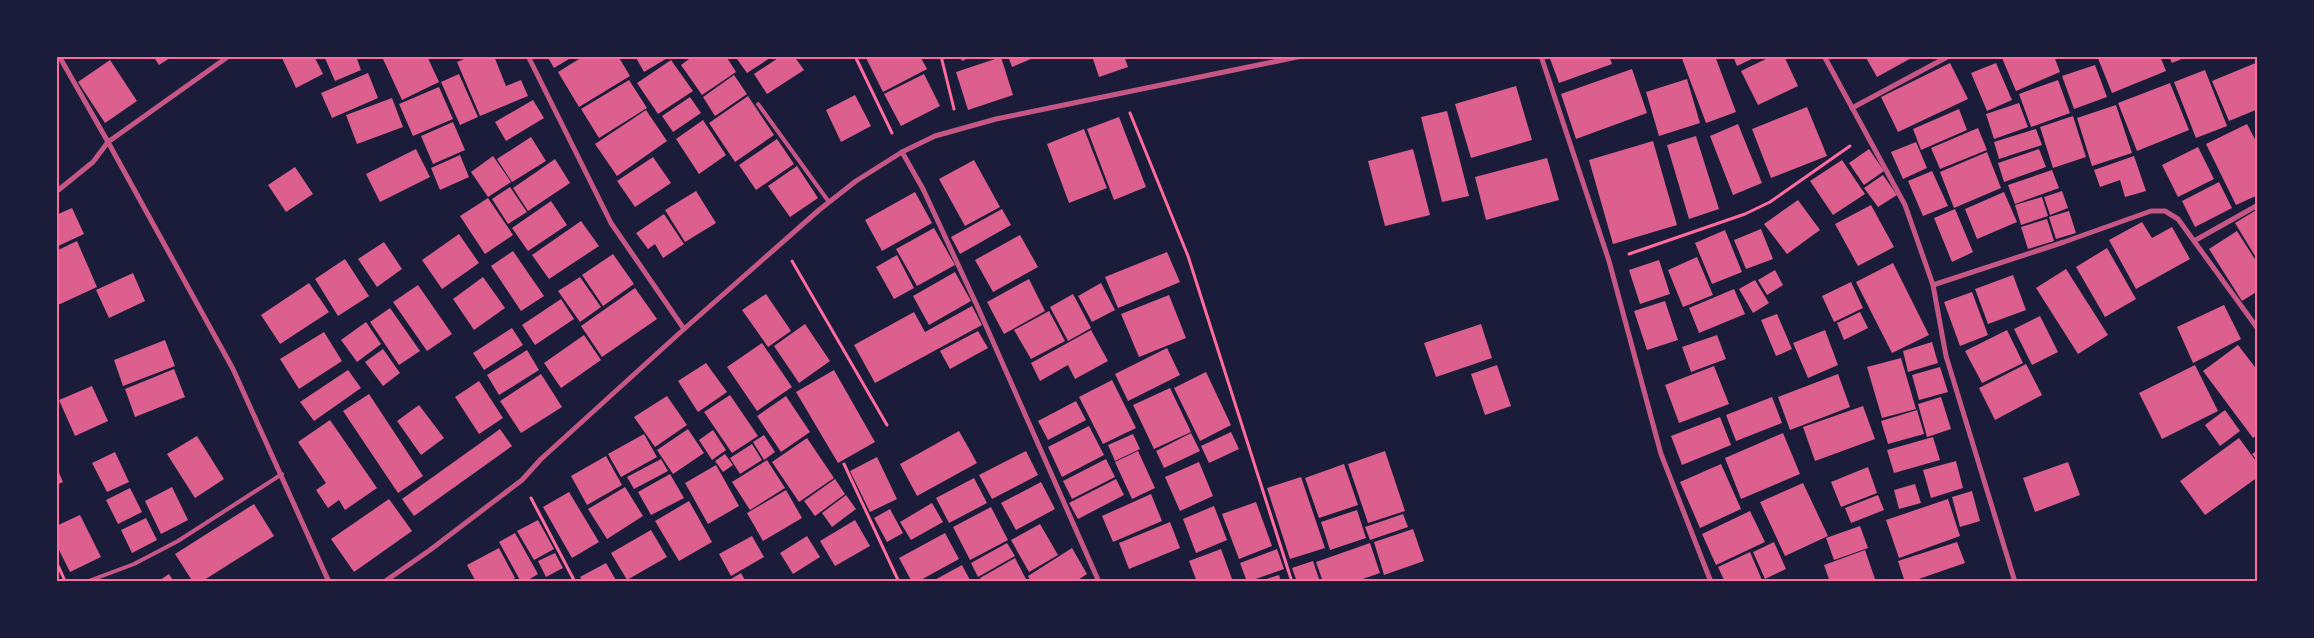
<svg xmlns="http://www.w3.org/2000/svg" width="2314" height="638" viewBox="0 0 2314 638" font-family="Karla,sans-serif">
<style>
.building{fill:#dd5f8e}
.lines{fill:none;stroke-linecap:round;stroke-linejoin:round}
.path{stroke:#ff6b9d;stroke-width:3}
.service{stroke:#c65784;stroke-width:4}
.minor{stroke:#c65784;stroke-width:5}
.neatline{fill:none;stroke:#ff6b9d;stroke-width:2}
</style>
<rect width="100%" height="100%" fill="#1b1b3a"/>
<g class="building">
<path d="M 153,56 L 173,56 L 159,65 Z"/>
<path d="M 281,56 L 314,56 L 323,74 L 296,88 Z"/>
<path d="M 324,56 L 356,56 L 361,70 L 335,81 Z"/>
<path d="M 388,56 L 427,56 L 439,82 L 402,100 L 383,59 Z"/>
<path d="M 471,56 L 494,56 L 506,86 L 521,80 L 528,96 L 480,116 L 457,62 Z"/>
<path d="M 547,56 L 574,56 L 554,68 Z"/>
<path d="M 584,56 L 618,56 L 630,76 L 579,107 L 558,72 Z"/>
<path d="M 635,56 L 671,56 L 644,72 Z"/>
<path d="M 693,56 L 726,56 L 736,72 L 702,95 L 681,65 Z"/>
<path d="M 741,56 L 773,56 L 747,73 L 737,59 Z"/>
<path d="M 781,56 L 794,56 L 804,70 L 767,94 L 754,74 Z"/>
<path d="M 865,56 L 920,56 L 927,69 L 883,92 Z"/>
<path d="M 960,56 L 973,56 L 962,61 Z"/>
<path d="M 1008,56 L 1038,56 L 1012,67 Z"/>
<path d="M 1092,56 L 1124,56 L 1128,67 L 1099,77 Z"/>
<path d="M 1549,56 L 1609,56 L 1612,64 L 1559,83 Z"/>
<path d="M 1681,56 L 1715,56 L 1736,112 L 1706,123 Z"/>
<path d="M 1733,56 L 1758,56 L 1737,66 Z"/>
<path d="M 1772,56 L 1784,56 L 1798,86 L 1758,105 L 1741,71 Z"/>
<path d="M 1865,56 L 1915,56 L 1877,77 Z"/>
<path d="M 2005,56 L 2054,56 L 2060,72 L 2016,91 L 2002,58 Z"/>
<path d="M 2097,56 L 2160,56 L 2166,71 L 2112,93 Z"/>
<path d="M 2169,56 L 2189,56 L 2172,63 Z"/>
<path d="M 1001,57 L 1013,95 L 968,110 L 956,72 Z"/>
<path d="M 110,60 L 137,101 L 105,123 L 78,82 Z"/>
<path d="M 671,60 L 693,91 L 658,114 L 637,83 Z"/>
<path d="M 2258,62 L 2258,109 L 2229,121 L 2212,81 Z"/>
<path d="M 1950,63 L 1968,99 L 1898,132 L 1881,97 Z"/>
<path d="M 1996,63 L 2012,100 L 1987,111 L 1971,73 Z"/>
<path d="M 2095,65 L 2107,97 L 2074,109 L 2062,76 Z"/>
<path d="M 1632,69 L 1647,113 L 1576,139 L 1561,94 Z"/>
<path d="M 2205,70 L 2227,126 L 2196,138 L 2174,82 Z"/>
<path d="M 368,73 L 378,98 L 332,118 L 321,93 Z"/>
<path d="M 459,74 L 478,117 L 460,125 L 441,82 Z"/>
<path d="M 924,74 L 940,106 L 901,126 L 884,94 Z"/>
<path d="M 734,75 L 747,94 L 715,116 L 703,97 Z"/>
<path d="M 1687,79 L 1700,123 L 1659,136 L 1646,92 Z"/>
<path d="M 629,80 L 647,108 L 599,138 L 581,109 Z"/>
<path d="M 2058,80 L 2070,113 L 2031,127 L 2019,94 Z"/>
<path d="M 2170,83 L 2189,130 L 2137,151 L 2118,103 Z"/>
<path d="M 1516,86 L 1532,140 L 1471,158 L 1455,104 Z"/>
<path d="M 439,87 L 453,119 L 413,136 L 399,104 Z"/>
<path d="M 855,95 L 871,126 L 841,142 L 826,110 Z"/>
<path d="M 748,96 L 774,135 L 735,162 L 709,123 Z"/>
<path d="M 690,97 L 701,113 L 673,132 L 662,116 Z"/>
<path d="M 392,98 L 403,127 L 357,144 L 346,115 Z"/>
<path d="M 533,100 L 544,118 L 506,141 L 495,122 Z"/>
<path d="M 2019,103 L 2028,127 L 1994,139 L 1986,114 Z"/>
<path d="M 2116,105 L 2132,153 L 2092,166 L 2077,118 Z"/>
<path d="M 1807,107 L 1827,156 L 1771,178 L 1752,129 Z"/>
<path d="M 1959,109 L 1967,130 L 1921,150 L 1913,129 Z"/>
<path d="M 646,110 L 667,141 L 617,176 L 595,144 Z"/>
<path d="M 1447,111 L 1469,196 L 1442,202 L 1421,117 Z"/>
<path d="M 2073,116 L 2086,157 L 2053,168 L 2040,127 Z"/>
<path d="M 1119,117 L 1146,187 L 1114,200 L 1087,129 Z"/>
<path d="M 703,120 L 726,155 L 699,174 L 676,139 Z"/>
<path d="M 453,122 L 465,150 L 433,164 L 421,136 Z"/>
<path d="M 1738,124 L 1762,183 L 1733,195 L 1710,136 Z"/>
<path d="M 2247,124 L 2258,145 L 2258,195 L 2236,205 L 2206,144 Z"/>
<path d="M 1978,128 L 1987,150 L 1940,169 L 1931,148 Z"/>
<path d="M 1084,129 L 1107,188 L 1069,203 L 1047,144 Z"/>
<path d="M 2036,129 L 2042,145 L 1999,159 L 1994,142 Z"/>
<path d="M 1696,136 L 1719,209 L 1689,219 L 1667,145 Z"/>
<path d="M 531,137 L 546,161 L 512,182 L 497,159 Z"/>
<path d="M 777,139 L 794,164 L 756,190 L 739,165 Z"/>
<path d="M 1653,141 L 1677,225 L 1613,244 L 1589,160 Z"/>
<path d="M 1916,142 L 1927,168 L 1903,179 L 1891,152 Z"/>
<path d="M 2198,147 L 2214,179 L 2178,197 L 2162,165 Z"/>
<path d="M 416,149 L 430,177 L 380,202 L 366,174 Z"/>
<path d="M 1413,149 L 1430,215 L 1385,226 L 1368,161 Z"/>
<path d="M 1869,149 L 1884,171 L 1864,185 L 1849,163 Z"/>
<path d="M 2039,149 L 2046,167 L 2004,182 L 1998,163 Z"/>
<path d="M 1987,152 L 2001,188 L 1954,208 L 1940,172 Z"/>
<path d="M 460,155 L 469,177 L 440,190 L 431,168 Z"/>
<path d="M 493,156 L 511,182 L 488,197 L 471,172 Z"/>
<path d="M 2134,156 L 2146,191 L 2125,197 L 2120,180 L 2100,187 L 2094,170 Z"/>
<path d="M 653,157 L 671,183 L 635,207 L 617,181 Z"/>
<path d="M 1547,158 L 1559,200 L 1486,220 L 1475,177 Z"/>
<path d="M 555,159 L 570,183 L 528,211 L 513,188 Z"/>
<path d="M 974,160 L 1000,207 L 965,226 L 939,179 Z"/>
<path d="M 1842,160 L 1865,194 L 1833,215 L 1810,181 Z"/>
<path d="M 797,166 L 818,198 L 790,217 L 768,186 Z"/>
<path d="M 295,167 L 313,194 L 286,212 L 268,185 Z"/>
<path d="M 2052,170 L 2059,188 L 2015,204 L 2008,185 Z"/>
<path d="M 1932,171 L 1948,206 L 1923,216 L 1908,181 Z"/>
<path d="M 1883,175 L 1897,195 L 1878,207 L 1864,188 Z"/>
<path d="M 2219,182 L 2232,208 L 2195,227 L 2182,201 Z"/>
<path d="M 510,187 L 527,212 L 508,224 L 492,199 Z"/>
<path d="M 696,191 L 716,223 L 685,242 L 665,210 Z"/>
<path d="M 2062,191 L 2068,208 L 2050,215 L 2044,197 Z"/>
<path d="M 915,192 L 932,223 L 882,251 L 865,220 Z"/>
<path d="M 2004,192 L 2017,222 L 1977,239 L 1965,209 Z"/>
<path d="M 2042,197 L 2048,216 L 2021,225 L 2015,205 Z"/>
<path d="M 488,198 L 513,235 L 485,254 L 460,216 Z"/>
<path d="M 1798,200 L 1820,230 L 1787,254 L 1764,224 Z"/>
<path d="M 551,201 L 567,225 L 528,251 L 512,228 Z"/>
<path d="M 1871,205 L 1894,247 L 1858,266 L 1835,224 Z"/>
<path d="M 72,208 L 84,234 L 56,247 L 56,215 Z"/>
<path d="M 1002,209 L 1011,225 L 960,254 L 951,237 Z"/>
<path d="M 1955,209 L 1973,252 L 1952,262 L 1934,218 Z"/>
<path d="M 2258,209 L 2258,261 L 2235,223 Z"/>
<path d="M 2069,211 L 2076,233 L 2056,239 L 2049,217 Z"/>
<path d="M 664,214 L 684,244 L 663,258 L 655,244 L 648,249 L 636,233 Z"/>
<path d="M 2047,219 L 2054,241 L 2028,249 L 2021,227 Z"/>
<path d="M 581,221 L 599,246 L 549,279 L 532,255 Z"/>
<path d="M 2142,222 L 2152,238 L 2172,227 L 2190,259 L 2136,289 L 2109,240 Z"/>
<path d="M 934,228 L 955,265 L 917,286 L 896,249 Z"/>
<path d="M 1761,229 L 1773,259 L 1746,269 L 1734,240 Z"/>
<path d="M 1725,230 L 1742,272 L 1712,284 L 1695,243 Z"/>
<path d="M 2237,231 L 2258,264 L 2258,291 L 2242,301 L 2209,249 Z"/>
<path d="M 459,234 L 479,263 L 442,289 L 422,260 Z"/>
<path d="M 1020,235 L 1038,267 L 993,292 L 975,260 Z"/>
<path d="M 77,241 L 97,287 L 58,305 L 56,300 L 56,251 Z"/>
<path d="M 384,242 L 402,269 L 377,287 L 358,259 Z"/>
<path d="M 2107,248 L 2136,299 L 2105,317 L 2076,267 Z"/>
<path d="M 513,251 L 544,296 L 521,311 L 491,266 Z"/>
<path d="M 1167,252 L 1180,282 L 1118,308 L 1105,277 Z"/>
<path d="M 613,254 L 634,284 L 603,306 L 582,275 Z"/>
<path d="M 897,255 L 914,288 L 894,299 L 876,267 Z"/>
<path d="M 1697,257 L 1713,295 L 1683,307 L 1668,270 Z"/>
<path d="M 345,259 L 369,296 L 338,316 L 315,279 Z"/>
<path d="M 1659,260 L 1670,294 L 1640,304 L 1629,270 Z"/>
<path d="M 1893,263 L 1929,335 L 1892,353 L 1856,282 Z"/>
<path d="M 2066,269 L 2108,335 L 2078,354 L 2036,288 Z"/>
<path d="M 1775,270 L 1783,285 L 1767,295 L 1758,280 Z"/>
<path d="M 955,272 L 971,301 L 929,325 L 913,296 Z"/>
<path d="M 133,273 L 145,301 L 109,318 L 96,290 Z"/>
<path d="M 2013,275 L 2026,310 L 1988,324 L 1975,289 Z"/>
<path d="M 483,277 L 505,308 L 474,330 L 453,299 Z"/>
<path d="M 580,277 L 601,307 L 580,322 L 558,291 Z"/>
<path d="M 1029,279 L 1045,311 L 1004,334 L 987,302 Z"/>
<path d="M 1755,280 L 1769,303 L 1753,313 L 1739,289 Z"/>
<path d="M 1851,282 L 1863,308 L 1834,322 L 1822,296 Z"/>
<path d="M 309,283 L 329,312 L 280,344 L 261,315 Z"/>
<path d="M 1101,283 L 1115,310 L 1092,322 L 1078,296 Z"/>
<path d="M 418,285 L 452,334 L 427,351 L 393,302 Z"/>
<path d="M 635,288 L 657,319 L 602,357 L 581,326 Z"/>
<path d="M 1734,289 L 1745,314 L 1699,333 L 1689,308 Z"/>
<path d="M 1972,292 L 1988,335 L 1960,346 L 1944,302 Z"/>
<path d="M 766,294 L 791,331 L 768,347 L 742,310 Z"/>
<path d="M 1073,294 L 1091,328 L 1068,341 L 1050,307 Z"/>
<path d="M 1169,295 L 1186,338 L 1139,357 L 1121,314 Z"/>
<path d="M 561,299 L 574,319 L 535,345 L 522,325 Z"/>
<path d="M 1665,301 L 1678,340 L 1647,350 L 1634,311 Z"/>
<path d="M 2224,305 L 2241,339 L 2193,363 L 2177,327 Z"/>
<path d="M 972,306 L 982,325 L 875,383 L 854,345 L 914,312 L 925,332 Z"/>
<path d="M 390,308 L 420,351 L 399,365 L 370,322 Z"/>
<path d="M 1049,311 L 1065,341 L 1031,359 L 1014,330 Z"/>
<path d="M 1860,312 L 1868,328 L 1844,340 L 1837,323 Z"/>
<path d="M 1777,314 L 1792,349 L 1776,356 L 1761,320 Z"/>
<path d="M 2040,316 L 2058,352 L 2032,365 L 2014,329 Z"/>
<path d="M 366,322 L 381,344 L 357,362 L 341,340 Z"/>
<path d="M 805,324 L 830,361 L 799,383 L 774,346 Z"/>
<path d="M 1481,324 L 1492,358 L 1436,377 L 1424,343 Z"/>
<path d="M 512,328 L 523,345 L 484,370 L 473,353 Z"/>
<path d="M 1091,330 L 1108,361 L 1075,379 L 1068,365 L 1040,381 L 1031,363 Z"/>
<path d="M 1825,330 L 1838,365 L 1808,378 L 1793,343 Z"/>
<path d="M 2007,330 L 2023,363 L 1982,383 L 1965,351 Z"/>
<path d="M 978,331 L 988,348 L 950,369 L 940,351 Z"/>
<path d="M 324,332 L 342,361 L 299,389 L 280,359 Z"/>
<path d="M 584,335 L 601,360 L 561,388 L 544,363 Z"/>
<path d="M 1717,335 L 1726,359 L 1691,372 L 1682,347 Z"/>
<path d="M 165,340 L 175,366 L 123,386 L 114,360 Z"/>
<path d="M 1932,342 L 1938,363 L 1908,372 L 1903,351 Z"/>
<path d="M 762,343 L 792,387 L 757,411 L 727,367 Z"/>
<path d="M 2238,345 L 2258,371 L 2258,434 L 2253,438 L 2203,371 Z"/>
<path d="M 1167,348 L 1180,375 L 1128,401 L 1115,374 Z"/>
<path d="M 383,349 L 400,373 L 383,386 L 365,362 Z"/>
<path d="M 527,350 L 539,370 L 499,395 L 487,375 Z"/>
<path d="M 1901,358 L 1916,409 L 1882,418 L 1867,367 Z"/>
<path d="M 706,363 L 727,392 L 698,412 L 678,381 Z"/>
<path d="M 2026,364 L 2042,395 L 1995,420 L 1979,388 Z"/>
<path d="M 1497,365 L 1511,406 L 1485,415 L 1471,374 Z"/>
<path d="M 2195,365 L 2218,411 L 2162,439 L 2139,393 Z"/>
<path d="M 1714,366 L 1729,404 L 1679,423 L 1665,385 Z"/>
<path d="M 1940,367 L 1948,392 L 1919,400 L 1912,375 Z"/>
<path d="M 174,369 L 185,397 L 135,417 L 125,389 Z"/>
<path d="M 348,370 L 361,388 L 314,421 L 300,402 Z"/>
<path d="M 834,370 L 875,442 L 838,463 L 796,392 Z"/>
<path d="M 1206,372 L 1231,425 L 1200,441 L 1174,388 Z"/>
<path d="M 541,374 L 562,407 L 521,433 L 500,401 Z"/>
<path d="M 1838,374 L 1850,407 L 1790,430 L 1778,397 Z"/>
<path d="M 1112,380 L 1136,428 L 1103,444 L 1079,397 Z"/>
<path d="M 479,381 L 503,418 L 479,434 L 455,397 Z"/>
<path d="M 92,386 L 108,421 L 75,436 L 59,400 Z"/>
<path d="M 1170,388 L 1191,432 L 1154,449 L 1133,405 Z"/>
<path d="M 369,394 L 423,476 L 398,493 L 343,411 Z"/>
<path d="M 730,395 L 758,436 L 732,453 L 704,412 Z"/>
<path d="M 667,396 L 687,425 L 655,447 L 634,417 Z"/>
<path d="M 786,396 L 810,432 L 781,452 L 757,416 Z"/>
<path d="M 1772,397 L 1782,423 L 1736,441 L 1726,415 Z"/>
<path d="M 1941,397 L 1951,429 L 1927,437 L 1918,404 Z"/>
<path d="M 1076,401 L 1086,420 L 1048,440 L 1038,421 Z"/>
<path d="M 419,405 L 444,438 L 421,455 L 397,421 Z"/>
<path d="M 1863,406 L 1875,439 L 1815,461 L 1803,427 Z"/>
<path d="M 1917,410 L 1924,434 L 1888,444 L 1881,421 Z"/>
<path d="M 2225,410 L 2240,431 L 2220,446 L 2205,425 Z"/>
<path d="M 1720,417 L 1731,445 L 1682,465 L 1671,436 Z"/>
<path d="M 330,420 L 377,488 L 345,510 L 339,500 L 328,508 L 316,490 L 326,483 L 298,442 Z"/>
<path d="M 1089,426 L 1104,455 L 1062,477 L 1048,447 Z"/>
<path d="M 500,429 L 512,446 L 414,516 L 402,499 Z"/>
<path d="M 688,429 L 704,453 L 673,474 L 657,450 Z"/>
<path d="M 713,430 L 726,450 L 712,460 L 699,440 Z"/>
<path d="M 959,431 L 977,463 L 917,496 L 900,464 Z"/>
<path d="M 1231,432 L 1239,449 L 1209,463 L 1201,446 Z"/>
<path d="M 1191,433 L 1200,451 L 1164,468 L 1156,451 Z"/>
<path d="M 1783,433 L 1800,474 L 1741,499 L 1725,458 Z"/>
<path d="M 644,434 L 657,457 L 621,477 L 608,454 Z"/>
<path d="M 1133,434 L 1140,449 L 1115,461 L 1108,445 Z"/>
<path d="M 764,435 L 775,452 L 764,460 L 753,442 Z"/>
<path d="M 197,436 L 224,479 L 195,498 L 167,454 Z"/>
<path d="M 1933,437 L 1940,460 L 1894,473 L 1887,450 Z"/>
<path d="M 807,438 L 834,478 L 799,502 L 772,462 Z"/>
<path d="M 2239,438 L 2258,464 L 2258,477 L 2205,515 L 2180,481 Z"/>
<path d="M 752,444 L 762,460 L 740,474 L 730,458 Z"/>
<path d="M 2258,450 L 2258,461 L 2252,454 Z"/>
<path d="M 1026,451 L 1038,475 L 992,499 L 979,475 Z"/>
<path d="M 1138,451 L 1155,488 L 1132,499 L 1115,462 Z"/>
<path d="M 1385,451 L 1405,511 L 1368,523 L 1348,464 Z"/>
<path d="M 115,452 L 129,482 L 107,492 L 92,463 Z"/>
<path d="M 725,454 L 733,465 L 723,472 L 715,461 Z"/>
<path d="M 606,456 L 622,485 L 587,505 L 571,476 Z"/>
<path d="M 877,457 L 897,499 L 870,512 L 850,471 Z"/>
<path d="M 661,459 L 668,471 L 634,489 L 627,477 Z"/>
<path d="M 1106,459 L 1115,477 L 1072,499 L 1063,481 Z"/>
<path d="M 767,460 L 785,488 L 750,510 L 732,482 Z"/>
<path d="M 1956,461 L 1963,488 L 1931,498 L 1923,470 Z"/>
<path d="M 1199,462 L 1213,496 L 1180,511 L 1165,477 Z"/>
<path d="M 2068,462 L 2080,495 L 2035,512 L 2023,478 Z"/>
<path d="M 1344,464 L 1358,505 L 1319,518 L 1305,478 Z"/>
<path d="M 1721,464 L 1741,509 L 1700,528 L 1680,482 Z"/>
<path d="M 716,465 L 739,506 L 708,524 L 685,483 Z"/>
<path d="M 56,466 L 63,482 L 56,485 Z"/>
<path d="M 1868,467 L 1877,493 L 1841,507 L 1831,482 Z"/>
<path d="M 670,474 L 684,498 L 651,515 L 638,492 Z"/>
<path d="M 1301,477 L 1325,548 L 1290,559 L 1267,488 Z"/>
<path d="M 974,478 L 987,503 L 949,523 L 936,498 Z"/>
<path d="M 835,479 L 845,494 L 815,516 L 804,501 Z"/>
<path d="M 1116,479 L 1124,495 L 1078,519 L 1069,503 Z"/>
<path d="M 1041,482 L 1055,509 L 1016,530 L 1001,503 Z"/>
<path d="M 1803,483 L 1828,536 L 1785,556 L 1760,502 Z"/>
<path d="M 1915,484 L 1921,503 L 1899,509 L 1894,490 Z"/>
<path d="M 172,487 L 188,520 L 161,534 L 145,501 Z"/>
<path d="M 625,487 L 643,516 L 607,539 L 588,509 Z"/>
<path d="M 130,488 L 142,512 L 118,524 L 106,500 Z"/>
<path d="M 786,490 L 802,518 L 763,541 L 747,513 Z"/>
<path d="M 1972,491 L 1980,521 L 1960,527 L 1952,497 Z"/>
<path d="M 569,492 L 599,542 L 572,558 L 543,507 Z"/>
<path d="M 1151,494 L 1162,521 L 1113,542 L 1102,516 Z"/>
<path d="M 846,495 L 856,509 L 832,527 L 822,513 Z"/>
<path d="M 1878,495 L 1884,510 L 1851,523 L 1845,508 Z"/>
<path d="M 389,499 L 412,531 L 354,572 L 331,539 Z"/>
<path d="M 1948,499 L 1960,536 L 1899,558 L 1886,520 Z"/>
<path d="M 689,501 L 712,542 L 679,561 L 655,521 Z"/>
<path d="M 1256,502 L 1272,546 L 1239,559 L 1222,514 Z"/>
<path d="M 932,503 L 943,522 L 911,540 L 900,522 Z"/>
<path d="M 254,504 L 274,536 L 201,582 L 193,582 L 175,554 Z"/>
<path d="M 1214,506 L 1227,540 L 1196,553 L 1183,519 Z"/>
<path d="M 991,507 L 1008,540 L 970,560 L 953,527 Z"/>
<path d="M 890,509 L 903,533 L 887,542 L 874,518 Z"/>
<path d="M 1357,510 L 1366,538 L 1330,550 L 1321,522 Z"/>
<path d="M 1750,511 L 1765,542 L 1716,565 L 1702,534 Z"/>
<path d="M 1403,514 L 1408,527 L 1370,540 L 1365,527 Z"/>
<path d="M 80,515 L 101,557 L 70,572 L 56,544 L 56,526 Z"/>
<path d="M 146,518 L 157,540 L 132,553 L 121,530 Z"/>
<path d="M 538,520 L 554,549 L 534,560 L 517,531 Z"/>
<path d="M 855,520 L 870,546 L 835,566 L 820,541 Z"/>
<path d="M 1170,522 L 1180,548 L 1129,569 L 1119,543 Z"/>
<path d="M 1040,524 L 1058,555 L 1029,572 L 1011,540 Z"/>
<path d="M 1860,526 L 1868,548 L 1834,560 L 1826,538 Z"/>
<path d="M 1413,529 L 1424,561 L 1384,575 L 1374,542 Z"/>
<path d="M 651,530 L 667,557 L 627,580 L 611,553 Z"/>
<path d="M 515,533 L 538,574 L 525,582 L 521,582 L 499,542 Z"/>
<path d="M 945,533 L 959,559 L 917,582 L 912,582 L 899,558 Z"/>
<path d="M 752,536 L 764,557 L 731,576 L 719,554 Z"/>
<path d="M 807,536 L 820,557 L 793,574 L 780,553 Z"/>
<path d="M 1774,542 L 1786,569 L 1765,579 L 1753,552 Z"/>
<path d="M 1957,542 L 1965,563 L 1910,582 L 1905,582 L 1898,561 Z"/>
<path d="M 1007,543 L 1015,556 L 978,577 L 971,563 Z"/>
<path d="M 1370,543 L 1380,573 L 1354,582 L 1323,582 L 1316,562 Z"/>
<path d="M 499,548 L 515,578 L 508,582 L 476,582 L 467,565 Z"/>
<path d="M 1072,548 L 1087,574 L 1075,582 L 1031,582 L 1028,576 Z"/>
<path d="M 1221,549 L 1232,579 L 1226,582 L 1197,582 L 1189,561 Z"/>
<path d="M 1277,549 L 1284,569 L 1247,582 L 1240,563 Z"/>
<path d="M 1865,550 L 1876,582 L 1830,582 L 1824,565 Z"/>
<path d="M 1750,552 L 1762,580 L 1725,582 L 1718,567 Z"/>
<path d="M 555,553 L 563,568 L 546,577 L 538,561 Z"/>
<path d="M 1015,558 L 1026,579 L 1021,582 L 982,582 L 980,578 Z"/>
<path d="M 1313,561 L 1320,582 L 1297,582 L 1292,568 Z"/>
<path d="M 606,563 L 617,582 L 583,582 L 580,577 Z"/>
<path d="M 962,565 L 971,582 L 931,582 Z"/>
<path d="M 741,573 L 746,582 L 726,582 Z"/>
<path d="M 169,574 L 174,582 L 157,582 Z"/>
<path d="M 1279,575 L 1281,582 L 1260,582 L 1260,581 Z"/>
</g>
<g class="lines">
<g class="path">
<path d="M 855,56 L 892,133"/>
<path d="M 941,56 L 954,109"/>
<path d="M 1130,113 L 1188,256 L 1292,582"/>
<path d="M 1629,254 L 1745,214 L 1770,202 L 1850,146"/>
<path d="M 792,261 L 887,425"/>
<path d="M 844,464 L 899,582"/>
<path d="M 531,498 L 575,582"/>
<path d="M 56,561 L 65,581"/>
</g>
<g class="service">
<path d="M 758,104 L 829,202"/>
<path d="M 86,582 L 134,564 L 178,541 L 282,474"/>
</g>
<g class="minor">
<path d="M 59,56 L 108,142 L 233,369 L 329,582"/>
<path d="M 528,56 L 611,223 L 684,329"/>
<path d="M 1541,56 L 1609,261 L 1661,454 L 1711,582"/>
<path d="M 1824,56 L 1905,205 L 1933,285 L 1946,356 L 2015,582"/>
<path d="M 1852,108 L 1949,56"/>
<path d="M 902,152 L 923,189 L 979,310 L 1099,582"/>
<path d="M 56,192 L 93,162 L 108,142 L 229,56"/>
<path d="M 2194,241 L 2258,205"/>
<path d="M 1933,285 L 2064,242 L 2151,211 L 2165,211 L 2178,219 L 2258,329"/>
<path d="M 384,582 L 430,550 L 522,480 L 541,459 L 684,329 L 819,210 L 856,181 L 902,152 L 935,136 L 996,119 L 1302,56"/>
</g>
</g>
<rect width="2314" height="638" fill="none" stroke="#1b1b3a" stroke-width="115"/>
<rect x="58" y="58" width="2198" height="522" class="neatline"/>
</svg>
